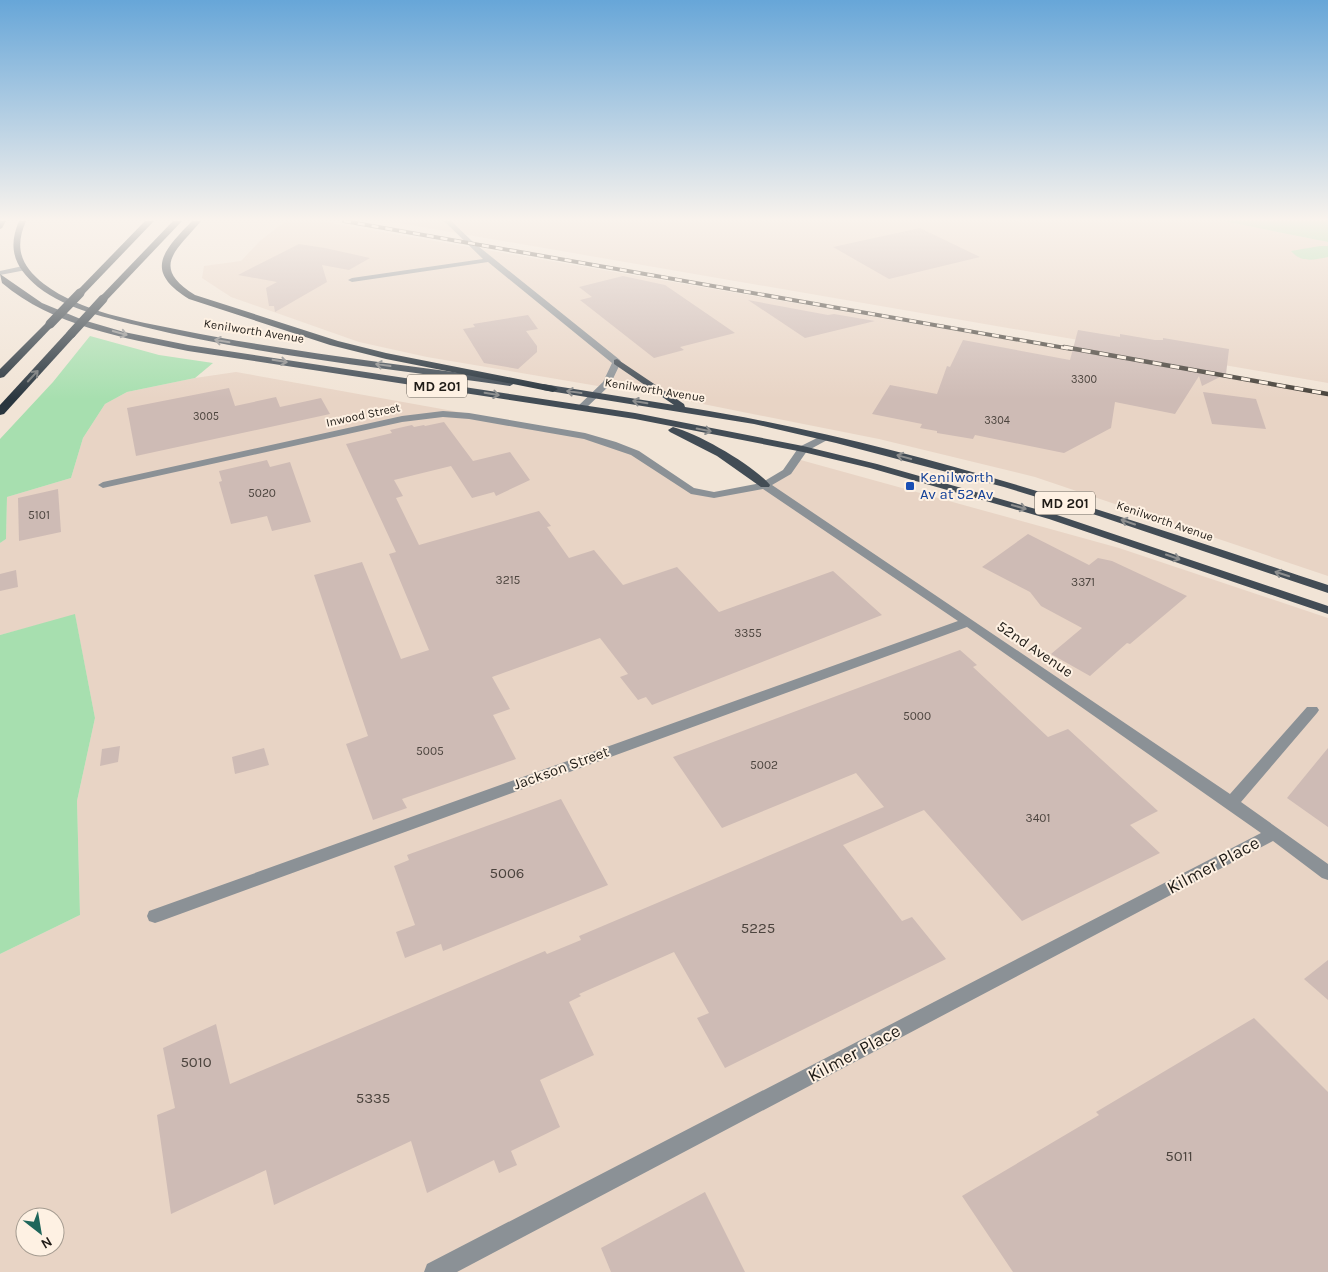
<svg xmlns="http://www.w3.org/2000/svg" width="1328" height="1272" viewBox="0 0 1328 1272" font-family="Karla,sans-serif">
<style>
.industrial{fill:#e8d4c5;fill-rule:evenodd}
.green{fill:#a7dfaf}
.building{fill:#cebbb5}
.lines{fill:none;stroke-linecap:round;stroke-linejoin:round}
.minor{fill:#8b9196;fill-rule:evenodd}
.major{fill:#424c55;fill-rule:evenodd}
.highway{fill:#29353e;fill-rule:evenodd}
.rail-far1-casing{stroke:#47423b;stroke-width:4}
.rail-casing{stroke:#47423b;stroke-width:4.5}
.rail-far1{stroke:#fef1e3;stroke-width:2.5;stroke-dasharray:7;stroke-linecap:butt}
.rail{stroke:#fef1e3;stroke-width:3;stroke-dasharray:9;stroke-linecap:butt}
.highway-bridge{stroke:#29353e;stroke-width:9}
.oneway{stroke:#8d8e8e}
.oneway2{stroke:#747778}
.transit-dot{fill:#1a4fb4;stroke:#fef1e3;stroke-width:2}
.labels{text-anchor:middle;dominant-baseline:central;stroke-width:4;stroke-linejoin:round;paint-order:stroke}
.far-number-label{font-size:11px;fill:#4c443e}
.far-street-label{font-size:12px;fill:#201c17;stroke:#fef1e3}
.number-label{font-size:12px;fill:#4c443e}
.shield{fill:#fef1e3;stroke:#635c54;stroke-width:1}
.shield-label{font-size:14px;font-weight:bold;fill:#201c17}
.transit-label{font-size:15px;fill:#164399;stroke:#fef1e3;text-anchor:start}
.street-label{font-size:15px;fill:#201c17;stroke:#fef1e3}
.near-number-label{font-size:15px;fill:#4c443e}
.near-street-label{font-size:18px;fill:#201c17;stroke:#fef1e3}
</style>
<rect width="100%" height="100%" fill="#f1e4d6"/>
<g class="industrial">
<path d="M 286,221 L 319,221 L 1328,395 L 1328,576 L 1035,477 L 879,439 L 698,403 L 427,357 L 359,342 L 231,297 L 202,278 L 204,266 L 241,261 L 261,240 Z"/>
<path d="M 387,221 L 1223,221 L 1328,242 L 1328,383 Z"/>
<path d="M 236,372 L 575,433 L 635,453 L 679,484 L 714,495 L 765,485 L 797,459 L 1119,548 L 1328,618 L 1328,1272 L 0,1272 L 0,954 L 80,915 L 77,801 L 95,718 L 75,615 L 0,635 L 0,543 L 6,539 L 7,497 L 71,478 L 83,438 L 105,404 L 127,392 L 195,378 ZM 25,1217 L 55,1217 L 55,1247 L 25,1247 Z"/>
</g>
<g class="green">
<path d="M 1223,221 L 1328,221 L 1328,242 Z"/>
<path d="M 1320,246 L 1328,246 L 1328,257 C 1314,260 1301,263 1291,251 Z"/>
<path d="M 90,336 L 159,355 L 213,363 L 195,378 L 127,392 L 105,404 L 83,438 L 71,478 L 7,497 L 6,539 L 0,543 L 0,439 L 53,382 Z"/>
<path d="M 75,614 L 95,718 L 77,801 L 80,915 L 0,954 L 0,635 Z"/>
</g>
<g class="building">
<path d="M 920,228 L 980,257 L 889,279 L 833,247 Z"/>
<path d="M 299,244 L 325,248 L 370,258 L 349,270 L 322,265 L 327,282 L 275,312 L 274,306 L 269,306 L 266,288 L 277,282 L 238,275 Z"/>
<path d="M 623,276 L 665,285 L 735,333 L 680,347 L 684,350 L 654,358 L 580,300 L 592,297 L 579,287 Z"/>
<path d="M 748,300 L 828,315 L 834,314 L 875,321 L 805,338 Z"/>
<path d="M 528,315 L 538,329 L 526,331 L 537,346 L 537,352 L 518,369 L 484,363 L 463,329 L 475,327 L 473,324 Z"/>
<path d="M 1078,330 L 1120,337 L 1120,334 L 1155,340 L 1163,340 L 1163,338 L 1229,349 L 1226,374 L 1202,386 L 1199,376 L 1175,414 L 1115,402 L 1111,428 L 1064,453 L 975,435 L 973,439 L 937,433 L 937,431 L 920,428 L 922,424 L 872,414 L 890,385 L 937,394 L 947,366 L 950,367 L 963,340 L 1070,360 Z"/>
<path d="M 229,388 L 235,406 L 276,397 L 280,407 L 321,398 L 330,414 L 136,456 L 127,408 Z"/>
<path d="M 1203,392 L 1256,399 L 1266,429 L 1212,424 Z"/>
<path d="M 444,422 L 473,461 L 510,452 L 530,480 L 496,496 L 494,492 L 472,498 L 451,466 L 394,480 L 403,496 L 396,498 L 419,545 L 539,511 L 551,526 L 547,527 L 569,558 L 594,550 L 623,585 L 677,567 L 719,612 L 833,571 L 882,615 L 652,705 L 646,697 L 638,700 L 620,677 L 628,674 L 600,638 L 492,677 L 510,709 L 493,715 L 516,759 L 402,799 L 407,808 L 373,820 L 346,744 L 368,736 L 314,575 L 362,562 L 401,659 L 429,650 L 389,554 L 396,552 L 346,444 L 392,433 L 390,430 L 412,425 L 414,427 L 424,425 L 425,426 Z"/>
<path d="M 267,460 L 270,467 L 290,462 L 311,522 L 272,531 L 267,516 L 231,524 L 219,482 L 222,481 L 219,471 Z"/>
<path d="M 58,489 L 61,532 L 19,541 L 18,498 Z"/>
<path d="M 1028,534 L 1089,565 L 1098,558 L 1112,561 L 1187,596 L 1130,644 L 1127,643 L 1090,676 L 1051,654 L 1082,628 L 1041,606 L 1030,592 L 982,567 Z"/>
<path d="M 16,570 L 18,587 L 0,591 L 0,574 Z"/>
<path d="M 960,650 L 977,665 L 973,667 L 1048,737 L 1068,729 L 1158,811 L 1130,825 L 1160,853 L 1022,921 L 924,810 L 843,845 L 902,921 L 912,917 L 946,959 L 725,1068 L 697,1018 L 709,1013 L 674,952 L 579,994 L 581,996 L 569,1002 L 594,1055 L 540,1080 L 560,1127 L 511,1151 L 517,1165 L 499,1173 L 494,1160 L 427,1193 L 411,1141 L 274,1205 L 266,1170 L 171,1214 L 157,1115 L 175,1108 L 163,1048 L 216,1024 L 230,1084 L 545,951 L 547,954 L 581,940 L 579,936 L 884,807 L 856,773 L 722,828 L 673,757 Z"/>
<path d="M 120,746 L 118,762 L 100,766 L 102,749 Z"/>
<path d="M 264,748 L 269,765 L 235,774 L 232,757 Z"/>
<path d="M 1328,748 L 1328,827 L 1287,798 Z"/>
<path d="M 561,799 L 608,885 L 443,951 L 441,944 L 405,958 L 396,932 L 415,925 L 394,866 L 409,860 L 407,855 Z"/>
<path d="M 1328,960 L 1328,1000 L 1304,979 Z"/>
<path d="M 1254,1018 L 1328,1092 L 1328,1272 L 1013,1272 L 962,1196 L 1099,1115 L 1096,1112 Z"/>
<path d="M 705,1192 L 745,1272 L 611,1272 L 601,1248 Z"/>
</g>
<g class="lines">
<g class="minor">
<path d="M 444,221 L 451,221 L 473,242 L 620,360 L 621,362 L 610,385 L 584,410 L 578,410 L 576,408 L 603,382 L 612,363 L 488,262 L 352,282 L 348,280 L 352,278 L 483,259 Z"/>
<path d="M 23,266 L 26,266 L 26,270 L 0,275 L 0,271 Z"/>
<path d="M 443,411 L 469,413 L 585,433 L 616,442 L 639,451 L 694,488 L 714,492 L 761,483 L 783,470 L 799,447 L 823,435 L 829,435 L 829,439 L 807,451 L 791,474 L 772,485 L 1230,794 L 1307,707 L 1317,707 L 1319,710 L 1317,713 L 1241,802 L 1328,864 L 1328,880 L 1322,878 L 1273,841 L 457,1272 L 424,1272 L 427,1264 L 1261,833 L 967,627 L 161,921 L 155,923 L 149,921 L 147,916 L 149,911 L 958,621 L 763,489 L 714,498 L 691,494 L 631,455 L 584,439 L 469,419 L 443,417 L 402,422 L 103,488 L 98,485 L 103,482 L 402,416 Z"/>
</g>
<g class="major">
<path d="M 0,221 L 6,221 L 2,228 L 0,229 Z"/>
<path d="M 19,221 L 26,221 C 14,248 21,266 44,284 C 81,312 135,321 180,330 C 289,352 400,364 510,380 L 515,383 L 510,386 C 388,368 263,356 144,327 C 108,318 68,310 38,287 C 15,268 7,249 19,221 Z"/>
<path d="M 0,274 L 42,303 L 83,320 L 124,332 L 188,345 L 635,413 L 803,446 L 877,464 L 1057,515 L 1328,606 L 1328,614 L 1049,519 L 870,468 L 803,452 L 635,419 L 188,351 C 124,338 53,326 2,283 Z"/>
<path d="M 617,359 L 684,404 L 685,407 C 905,442 1117,515 1328,585 L 1328,593 L 1099,516 L 1004,487 L 836,443 L 754,424 L 543,390 L 538,387 L 543,384 L 674,405 L 614,364 L 614,360 Z"/>
<path d="M 673,427 C 699,434 753,465 770,485 L 769,487 L 761,487 L 717,456 L 670,432 L 668,430 Z"/>
</g>
<g class="highway">
<path d="M 145,221 L 154,221 L 83,295 L 77,295 L 77,291 Z"/>
<path d="M 173,221 L 182,221 L 106,301 L 100,301 L 100,297 Z"/>
<path d="M 192,221 L 201,221 C 176,251 150,267 195,295 L 338,341 L 386,353 L 553,386 L 558,389 L 553,392 L 386,359 L 330,345 L 189,299 C 144,271 162,252 192,221 Z"/>
<path d="M 50,321 L 53,322 L 53,326 L 4,377 L 0,378 L 0,369 L 47,322 Z"/>
<path d="M 71,331 L 76,334 L 75,336 L 4,414 L 0,415 L 0,405 L 67,332 Z"/>
</g>
<defs>
<path id="rail-far1" d="M 344,221 L 1071,349"/>
<path id="rail" d="M 1064,347 L 1328,394"/>
</defs>
<use href="#rail-far1" class="rail-far1-casing"/>
<use href="#rail" class="rail-casing"/>
<use href="#rail-far1" class="rail-far1"/>
<use href="#rail" class="rail"/>
<g class="highway-bridge">
<path d="M 50,324 L 80,293"/>
<path d="M 71,334 L 103,299"/>
</g>
</g>
<defs><path id="oneway-shaft" d="M-6 0H5M1.5-3L5.5 0L1.5 3" fill="none" stroke-width="1.6" stroke-linecap="round" stroke-linejoin="round" transform="scale(1.25)"/></defs>
<g class="oneway">
<use href="#oneway-shaft" transform="translate(120 333) rotate(16)"/>
<use href="#oneway-shaft" transform="translate(222 341) rotate(-170)"/>
<use href="#oneway-shaft" transform="translate(280 361) rotate(9)"/>
<use href="#oneway-shaft" transform="translate(383 365) rotate(-172)"/>
<use href="#oneway-shaft" transform="translate(574 392) rotate(-172)"/>
<use href="#oneway-shaft" transform="translate(492 394) rotate(9)"/>
<use href="#oneway-shaft" transform="translate(640 402) rotate(-171)"/>
<use href="#oneway-shaft" transform="translate(704 430) rotate(11)"/>
<use href="#oneway-shaft" transform="translate(904 457) rotate(-165)"/>
<use href="#oneway-shaft" transform="translate(1019 507) rotate(16)"/>
<use href="#oneway-shaft" transform="translate(1128 522) rotate(-161)"/>
<use href="#oneway-shaft" transform="translate(1173 557) rotate(19)"/>
<use href="#oneway-shaft" transform="translate(1282 574) rotate(-162)"/>
</g>
<use class="oneway2" href="#oneway-shaft" transform="translate(33 376) rotate(-47)"/>
<linearGradient id="sky" x2="0" y2="1"><stop stop-color="#67a6d8"/><stop offset="0.55" stop-color="#f9f3ed"/><stop offset="1" stop-color="#f9f3ed" stop-opacity="0"/></linearGradient>
<rect width="1328" height="399" fill="url(#sky)"/>
<rect class="transit-dot" x="905" y="481" width="10" height="10" rx="2.5"/>
<g class="labels">
<g class="far-number-label">
<text x="1084" y="379">3300</text>
<text x="206" y="416">3005</text>
<text x="997" y="420">3304</text>
</g>
<g class="far-street-label">
<text transform="translate(254 331) rotate(9)">Kenilworth Avenue</text>
<text transform="translate(655 390) rotate(9)">Kenilworth Avenue</text>
<text transform="translate(363 415) rotate(-12)">Inwood Street</text>
<text transform="translate(1165 521) rotate(19)">Kenilworth Avenue</text>
</g>
<g class="number-label">
<text x="262" y="493">5020</text>
<text x="39" y="515">5101</text>
<text x="508" y="580">3215</text>
<text x="1083" y="582">3371</text>
<text x="748" y="633">3355</text>
<text x="917" y="716">5000</text>
<text x="430" y="751">5005</text>
<text x="764" y="765">5002</text>
<text x="1038" y="818">3401</text>
</g>
<g class="shield">
<rect x="407" y="374.5" width="60" height="23" rx="4"/>
<rect x="1035" y="491.5" width="60" height="23" rx="4"/>
</g>
<g class="shield-label">
<text x="437" y="386">MD 201</text>
<text x="1065" y="503">MD 201</text>
</g>
<g class="transit-label">
<text x="920" y="477">Kenilworth<tspan x="920" dy="17">Av at 52 Av</tspan></text>
</g>
<g class="street-label">
<text transform="translate(1035 649) rotate(34)">52nd Avenue</text>
<text transform="translate(561 768) rotate(-20)">Jackson Street</text>
</g>
<g class="near-number-label">
<text x="507" y="873">5006</text>
<text x="758" y="928">5225</text>
<text x="196" y="1062">5010</text>
<text x="373" y="1098">5335</text>
<text x="1179" y="1156">5011</text>
</g>
<g class="near-street-label">
<text transform="translate(1213 865) rotate(-28)">Kilmer Place</text>
<text transform="translate(854 1053) rotate(-28)">Kilmer Place</text>
</g>
</g>
<g transform="translate(40 1232) rotate(149)"><circle r="24" fill="#fef1e3" stroke="#a59c91"/>
<path d="M0-4L9 19L0 12L-9 19Z" fill="#1f665b"/>
<text y="-8" font-size="14" font-weight="bold" text-anchor="middle" fill="#201c17">N</text>
</g>
</svg>
